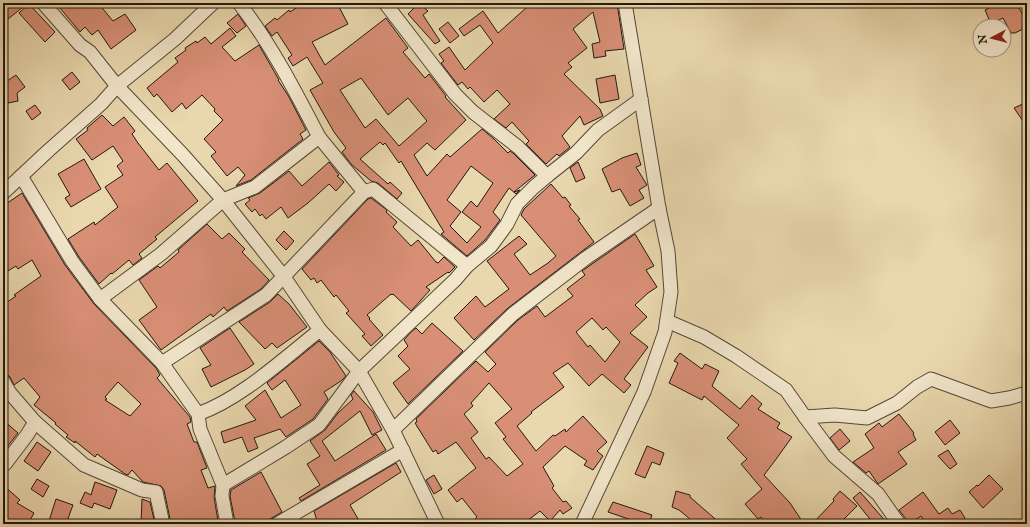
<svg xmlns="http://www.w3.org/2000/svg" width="1030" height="527" viewBox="0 0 1030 527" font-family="'IM FELL English',serif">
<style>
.building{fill:#d88f76;stroke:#221811;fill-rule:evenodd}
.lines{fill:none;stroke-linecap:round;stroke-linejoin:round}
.minor-casing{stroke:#544838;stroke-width:15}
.minor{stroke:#f1e5ca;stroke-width:13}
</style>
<rect width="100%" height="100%" fill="#e9d7ad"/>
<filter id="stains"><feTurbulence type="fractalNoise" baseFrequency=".005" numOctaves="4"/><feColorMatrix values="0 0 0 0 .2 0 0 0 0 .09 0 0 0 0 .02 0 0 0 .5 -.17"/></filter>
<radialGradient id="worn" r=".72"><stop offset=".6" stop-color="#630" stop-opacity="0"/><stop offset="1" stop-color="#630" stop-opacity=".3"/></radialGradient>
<g class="building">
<path d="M 3,3 L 28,3 L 3,23 Z"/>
<path d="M 67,3 L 98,3 L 113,21 L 125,14 L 136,30 L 111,49 L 98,30 L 92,35 L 85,27 L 80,32 L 60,8 Z"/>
<path d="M 304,3 L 337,3 L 348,24 L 312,42 L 325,65 L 386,18 L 408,48 L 403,52 L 425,78 L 429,74 L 446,96 L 445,97 L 466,120 L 435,150 L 427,143 L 414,155 L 427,176 L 447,154 L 450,157 L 482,129 L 494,139 L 508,153 L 510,151 L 513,153 L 535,175 L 514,192 L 520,190 L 516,194 L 509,188 L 493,212 L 500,220 L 485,240 L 467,256 L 441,234 L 444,232 L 401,161 L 399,163 L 385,143 L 383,145 L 380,142 L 360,159 L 388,184 L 390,182 L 402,193 L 397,199 L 378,183 L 371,181 L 351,164 L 342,152 L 346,148 L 334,132 L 310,90 L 323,83 L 307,57 L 293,66 L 288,58 L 292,55 L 277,32 L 272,36 L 265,26 L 275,18 L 277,20 L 289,10 L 290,12 ZM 361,78 L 388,115 L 408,98 L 427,121 L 399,146 L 376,119 L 365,128 L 340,90 ZM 471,166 L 493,183 L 477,207 L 471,201 L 462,212 L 481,227 L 467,243 L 450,226 L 461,212 L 447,200 Z"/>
<path d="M 419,3 L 428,11 L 423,15 L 440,41 L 435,44 L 408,14 Z"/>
<path d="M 520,3 L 617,3 L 624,49 L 605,51 L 606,56 L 594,58 L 592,44 L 600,42 L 593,12 L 573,29 L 587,48 L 568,63 L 572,67 L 564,74 L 600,109 L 603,116 L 584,125 L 580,116 L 562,136 L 570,147 L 559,156 L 557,154 L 546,164 L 526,144 L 529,141 L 512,122 L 506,128 L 494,119 L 510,104 L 497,90 L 484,102 L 470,87 L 468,89 L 462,82 L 458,85 L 441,63 L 444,61 L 439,54 L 449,47 L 465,70 L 493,43 L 480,25 L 464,36 L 459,29 L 483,11 L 498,33 L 526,8 Z"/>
<path d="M 987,3 L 1016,3 L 1027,22 L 1027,27 L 1015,33 L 1011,33 L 1003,18 L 991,24 L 985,10 L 989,8 Z"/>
<path d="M 29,4 L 55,32 L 45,42 L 19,13 Z"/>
<path d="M 238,14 L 246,26 L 237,33 L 227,23 Z"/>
<path d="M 448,22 L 459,36 L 450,43 L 439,29 Z"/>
<path d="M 230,28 L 236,36 L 222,47 L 235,61 L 259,45 L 279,80 L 278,80 L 289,97 L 306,130 L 300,134 L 303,139 L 251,180 L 236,186 L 245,175 L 238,167 L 227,176 L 211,156 L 216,152 L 204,139 L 223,120 L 214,111 L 215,109 L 202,95 L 186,109 L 182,103 L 172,112 L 157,94 L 154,97 L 147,88 L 178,62 L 175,58 L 186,50 L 185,48 L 196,41 L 197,43 L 205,37 L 211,44 Z"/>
<path d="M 72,72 L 80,82 L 70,90 L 62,80 Z"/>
<path d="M 16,75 L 25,87 L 17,93 L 18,101 L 8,103 L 4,83 Z"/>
<path d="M 615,75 L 619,99 L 600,103 L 596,79 Z"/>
<path d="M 1027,102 L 1027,127 L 1014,108 Z"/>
<path d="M 35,105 L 41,113 L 32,120 L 26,111 Z"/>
<path d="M 102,115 L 113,126 L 124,117 L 135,131 L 132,134 L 138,143 L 159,170 L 167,163 L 198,201 L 155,237 L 157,239 L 139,254 L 142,258 L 133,265 L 129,260 L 112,274 L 111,273 L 99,284 L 79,257 L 68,239 L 94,222 L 95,225 L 118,207 L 105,187 L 123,175 L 117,166 L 123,161 L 113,146 L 92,160 L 76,139 L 88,130 L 87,128 Z"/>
<path d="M 637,153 L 641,165 L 636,167 L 647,185 L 639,190 L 644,198 L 630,206 L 620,189 L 612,192 L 602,169 L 622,158 Z"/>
<path d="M 84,159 L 101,189 L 71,207 L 65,198 L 70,195 L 58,174 Z"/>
<path d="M 329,162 L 339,175 L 337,176 L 344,182 L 336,191 L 329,184 L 308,203 L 288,218 L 281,207 L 266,219 L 262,214 L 260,216 L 255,209 L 252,212 L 245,204 L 250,200 L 248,198 L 260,193 L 289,171 L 302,186 Z"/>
<path d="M 578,162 L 585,178 L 576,182 L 570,168 Z"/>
<path d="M 551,184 L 563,198 L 565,197 L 571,205 L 569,206 L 580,219 L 578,220 L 594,242 L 508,308 L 474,340 L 454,318 L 476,296 L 485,307 L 509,289 L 487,261 L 519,236 L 527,244 L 514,254 L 530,275 L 548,263 L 556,256 L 521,215 L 524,209 Z"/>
<path d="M 22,193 L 65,265 L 94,304 L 156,368 L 160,375 L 157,378 L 190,417 L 191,422 L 187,424 L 194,442 L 197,442 L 207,468 L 201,470 L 208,488 L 215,486 L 214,497 L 218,521 L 205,524 L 171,524 L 164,490 L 161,486 L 143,482 L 132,470 L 128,475 L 125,474 L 97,454 L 95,457 L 75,441 L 75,443 L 66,437 L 68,435 L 55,424 L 56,423 L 34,405 L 40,397 L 24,378 L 14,385 L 10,377 L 3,370 L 3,305 L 16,296 L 14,295 L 41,276 L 32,260 L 18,269 L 16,266 L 3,274 L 3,206 ZM 118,382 L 141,404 L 130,416 L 105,400 L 107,399 L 105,397 Z"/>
<path d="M 371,198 L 387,210 L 386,212 L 397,222 L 393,227 L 411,246 L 418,240 L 436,262 L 438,263 L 444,257 L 455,267 L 449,273 L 448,272 L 426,287 L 430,290 L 411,311 L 393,294 L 392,295 L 391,294 L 367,315 L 370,318 L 369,319 L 383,335 L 371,346 L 362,336 L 365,334 L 346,313 L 349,311 L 336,295 L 334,297 L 321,280 L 317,283 L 314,278 L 311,280 L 302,269 L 368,199 Z"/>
<path d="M 207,224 L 222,239 L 229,233 L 245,249 L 242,252 L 269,280 L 261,289 L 227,311 L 224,307 L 213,317 L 211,314 L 161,350 L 139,320 L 157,307 L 139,280 L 158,266 L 160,268 L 179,252 L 178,250 Z"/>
<path d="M 284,231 L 294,241 L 286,250 L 276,240 Z"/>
<path d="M 635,234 L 654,266 L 646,270 L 657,287 L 648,293 L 635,305 L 647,317 L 630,333 L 648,347 L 624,379 L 631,385 L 624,393 L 602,374 L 589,386 L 568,363 L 553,373 L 564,387 L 531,412 L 532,413 L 517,426 L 536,451 L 553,435 L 555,436 L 565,429 L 566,432 L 583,416 L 607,442 L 597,451 L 603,456 L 593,470 L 584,465 L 587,461 L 565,446 L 543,467 L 554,486 L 552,488 L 563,502 L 566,501 L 572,508 L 563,514 L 560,510 L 550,521 L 540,511 L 523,524 L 470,524 L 477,517 L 462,498 L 457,502 L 448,490 L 476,468 L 456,442 L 438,454 L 436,450 L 433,452 L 415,423 L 417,422 L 416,419 L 476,361 L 488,372 L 496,364 L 485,352 L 518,320 L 537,306 L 545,317 L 573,296 L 567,289 L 585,275 L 582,271 ZM 592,318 L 603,330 L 606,327 L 620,342 L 605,362 L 590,345 L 588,347 L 576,332 ZM 489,383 L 512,409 L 495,423 L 506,437 L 503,439 L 523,464 L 507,476 L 489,457 L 486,459 L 471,438 L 478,432 L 464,414 L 473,406 L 471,403 Z"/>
<path d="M 278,294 L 289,304 L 307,327 L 277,348 L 272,343 L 265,349 L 239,322 L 270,302 Z"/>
<path d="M 432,323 L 463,351 L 408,404 L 393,383 L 410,369 L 398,356 L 408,346 L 404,340 L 411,332 L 416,328 L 422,334 Z"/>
<path d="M 230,328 L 254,364 L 245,370 L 211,387 L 202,369 L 211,365 L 200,348 Z"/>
<path d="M 319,341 L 330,352 L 346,376 L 341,381 L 324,392 L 328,399 L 313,419 L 286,437 L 280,429 L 254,438 L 258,448 L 248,452 L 242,437 L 224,443 L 221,432 L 256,420 L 245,406 L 265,390 L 281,418 L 301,405 L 285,380 L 272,390 L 267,383 Z"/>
<path d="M 680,353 L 702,369 L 705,364 L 719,371 L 712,386 L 740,409 L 752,395 L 762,404 L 758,409 L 780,423 L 777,428 L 792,437 L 774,462 L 764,475 L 790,503 L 804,524 L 766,524 L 761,517 L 758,519 L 745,504 L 762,489 L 741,464 L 747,459 L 727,438 L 739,425 L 704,396 L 702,400 L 669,383 L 678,363 L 674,361 Z"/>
<path d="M 354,391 L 373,412 L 382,430 L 372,435 L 360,411 L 322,441 L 335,461 L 376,434 L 386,450 L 301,501 L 299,498 L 320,485 L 307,464 L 320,456 L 310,441 L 325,430 L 338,413 L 353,399 L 351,395 Z"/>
<path d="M 899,414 L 914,433 L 913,434 L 916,440 L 898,452 L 907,464 L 878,484 L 869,471 L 866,473 L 853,462 L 874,448 L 865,434 L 879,423 L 882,427 Z"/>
<path d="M 3,420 L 18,433 L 3,452 Z"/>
<path d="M 950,420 L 960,433 L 945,445 L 935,432 Z"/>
<path d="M 840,429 L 850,441 L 839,450 L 830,438 Z"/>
<path d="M 37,442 L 51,452 L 38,471 L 24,461 Z"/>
<path d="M 647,446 L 664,453 L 660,465 L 652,462 L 645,478 L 635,474 Z"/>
<path d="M 948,450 L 957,464 L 950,469 L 938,456 Z"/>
<path d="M 396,463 L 401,472 L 350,505 L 361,524 L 318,524 L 314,511 Z"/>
<path d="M 261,472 L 282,512 L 265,522 L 264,520 L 256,524 L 238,524 L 234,517 L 230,496 L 231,490 Z"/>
<path d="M 434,475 L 442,489 L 434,494 L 426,480 Z"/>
<path d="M 989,475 L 1003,489 L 983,508 L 969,492 L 977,485 L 978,486 Z"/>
<path d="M 37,479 L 49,486 L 43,497 L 31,489 Z"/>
<path d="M 95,482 L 117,490 L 110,509 L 94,503 L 92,508 L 80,503 L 85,492 L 91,495 Z"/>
<path d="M 3,485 L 20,500 L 17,503 L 34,513 L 28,524 L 13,524 L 3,518 Z"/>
<path d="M 676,491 L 690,495 L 690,497 L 721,524 L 696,524 L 679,510 L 672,507 Z"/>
<path d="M 840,491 L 857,506 L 839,524 L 812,524 L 834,501 L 833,499 Z"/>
<path d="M 860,492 L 888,524 L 874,524 L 853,498 Z"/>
<path d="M 923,492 L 939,514 L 948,508 L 952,514 L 960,510 L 965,518 L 964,519 L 967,524 L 923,524 L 925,523 L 921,516 L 909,524 L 907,524 L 906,519 L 899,510 Z"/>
<path d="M 56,499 L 73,505 L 66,524 L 59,524 L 49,521 Z"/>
<path d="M 142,499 L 150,502 L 155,524 L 141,524 Z"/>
<path d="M 613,502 L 652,515 L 649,524 L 643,524 L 608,512 Z"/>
</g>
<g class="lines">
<defs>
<g id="minor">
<path d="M 43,3 L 80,45 L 90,52 L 117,86 L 183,155 L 223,200 L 284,277 L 320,330 L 359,371 L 393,430 L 438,524"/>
<path d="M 239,3 C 271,44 295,91 319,137"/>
<path d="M 21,176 L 72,261 L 100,299 L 162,363 L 198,414 L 200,429 L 223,485 L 222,496 L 227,524"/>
<path d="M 547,176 L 576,153 L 598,130 L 641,99"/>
<path d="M 3,193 L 49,150 L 101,104 L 117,86 L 175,39 L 213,3"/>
<path d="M 100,299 L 161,254 L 223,200 L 255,187 L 319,137 L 364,192"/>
<path d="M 667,321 L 704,337 L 736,356 L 786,390 L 805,417 L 835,415 L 867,418 L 897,403 L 917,387 L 931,379 L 991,401 L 1009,398 L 1027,393"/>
<path d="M 162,363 L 266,295 L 364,192 L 373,189 L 467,266"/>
<path d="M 3,381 L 10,393 L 35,422 L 84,465 L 142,490 L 156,492 L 163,524"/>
<path d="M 198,414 C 242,398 283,359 320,330"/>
<path d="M 805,417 L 834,456 L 878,494 L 899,524"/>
<path d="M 393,430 L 513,314 L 586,258 L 659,208"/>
<path d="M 3,464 L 5,464 L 27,435 L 35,422"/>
<path d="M 223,485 L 286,447 L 319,425 L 359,371 L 455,280 L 467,266 L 491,246 L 507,224 L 517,204 L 534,187 L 547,176 L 518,147 L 473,112 L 455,94 L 385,3"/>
<path d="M 277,524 L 403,450"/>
<path d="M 582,524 L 644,392 L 665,332 L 671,292 L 668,251 L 659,208 L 625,3"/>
</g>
</defs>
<use href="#minor" class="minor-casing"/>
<use href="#minor" class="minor"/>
</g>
<rect width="1030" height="527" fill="none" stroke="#e9d7ad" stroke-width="16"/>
<rect x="4" y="4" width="1022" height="519" fill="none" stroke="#221811" stroke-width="2"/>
<rect x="8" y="8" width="1014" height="511" fill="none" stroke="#221811"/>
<g transform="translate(992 38) rotate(263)"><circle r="19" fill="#f1e5ca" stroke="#9e9380"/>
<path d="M0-3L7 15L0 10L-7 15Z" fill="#8f2418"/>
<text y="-6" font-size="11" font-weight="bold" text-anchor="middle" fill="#221811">N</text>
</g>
<rect width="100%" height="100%" filter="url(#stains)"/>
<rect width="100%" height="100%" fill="url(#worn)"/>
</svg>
